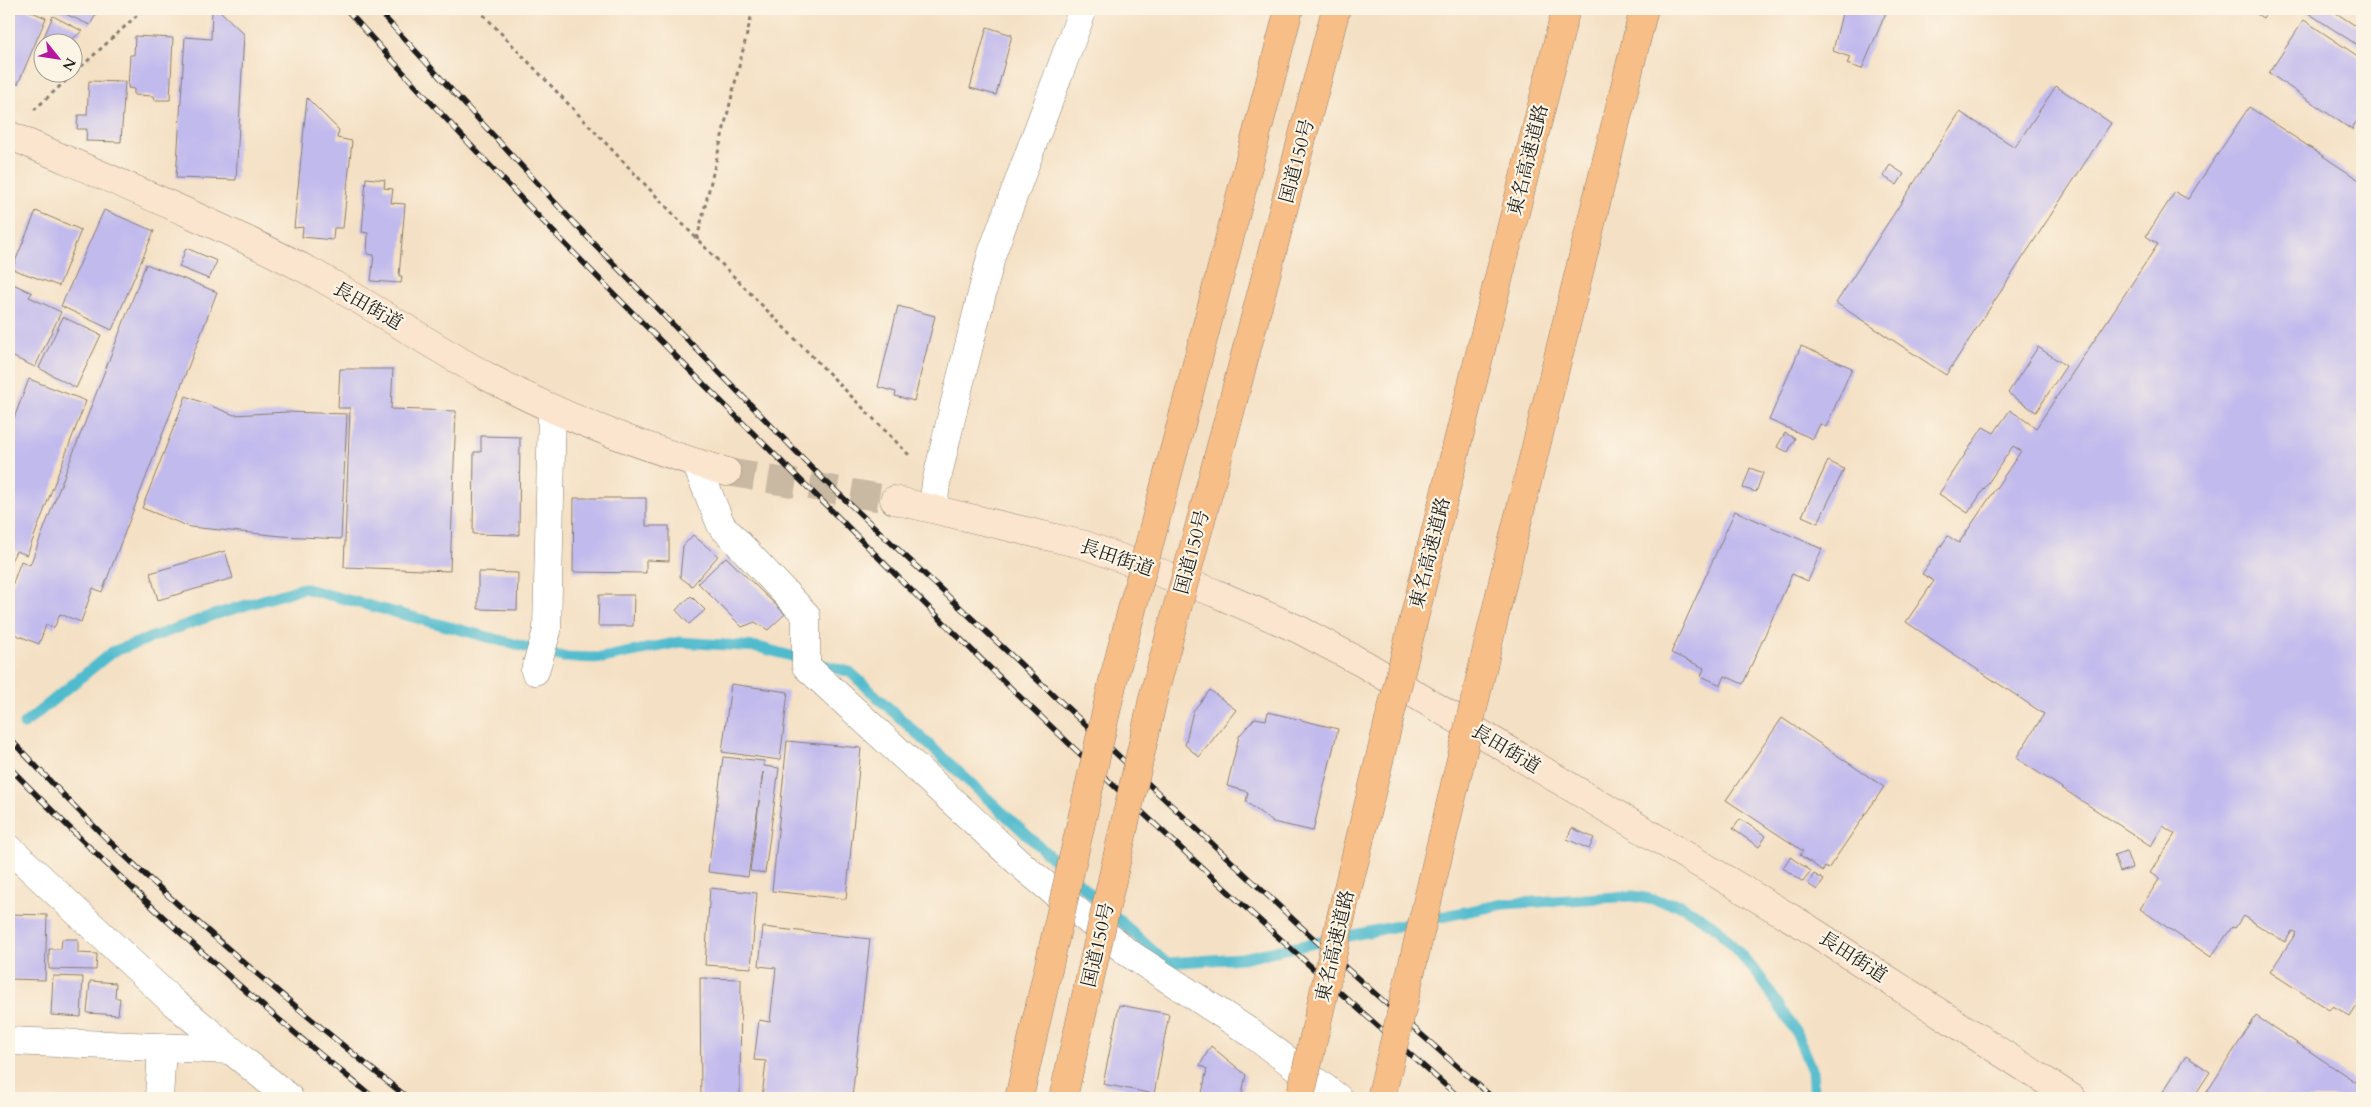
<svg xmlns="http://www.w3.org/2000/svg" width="2371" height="1107" viewBox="0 0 2371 1107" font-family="Cardo,'Noto Serif JP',serif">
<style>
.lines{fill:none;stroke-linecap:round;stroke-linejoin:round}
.stream{stroke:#51bbce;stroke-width:11}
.building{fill:#c1baed}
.secondary-tunnel{stroke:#c9b9a2;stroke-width:28;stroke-dasharray:28 14;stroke-linecap:butt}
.street-casing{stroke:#887e70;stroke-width:29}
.secondary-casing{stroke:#887e70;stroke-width:29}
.highway-casing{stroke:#887e70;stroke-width:29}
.path{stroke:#887e70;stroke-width:3;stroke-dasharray:4 4;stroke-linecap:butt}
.street{stroke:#fff;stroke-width:28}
.secondary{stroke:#fce5cf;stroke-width:28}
.highway{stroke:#f7be88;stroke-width:28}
.rail-casing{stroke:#1c1c1c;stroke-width:5.5}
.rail{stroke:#fcf5e5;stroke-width:4;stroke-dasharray:11;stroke-linecap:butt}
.highway-bridge-casing{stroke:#887e70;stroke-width:29;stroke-linecap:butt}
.highway-bridge{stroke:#f7be88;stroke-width:28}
.labels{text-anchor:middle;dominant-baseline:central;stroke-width:4.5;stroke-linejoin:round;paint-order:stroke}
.street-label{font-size:19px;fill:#1c1c1c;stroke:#fcf5e5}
</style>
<rect width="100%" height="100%" fill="#fcf5e5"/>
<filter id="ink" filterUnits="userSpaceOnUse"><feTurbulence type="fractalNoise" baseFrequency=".02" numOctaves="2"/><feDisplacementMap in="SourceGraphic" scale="10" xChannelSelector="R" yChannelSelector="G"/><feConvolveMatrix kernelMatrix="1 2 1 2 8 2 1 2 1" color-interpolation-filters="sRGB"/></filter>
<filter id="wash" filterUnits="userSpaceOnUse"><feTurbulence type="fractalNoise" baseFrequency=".0096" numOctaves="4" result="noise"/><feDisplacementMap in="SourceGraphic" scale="20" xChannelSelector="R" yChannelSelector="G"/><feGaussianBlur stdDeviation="1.12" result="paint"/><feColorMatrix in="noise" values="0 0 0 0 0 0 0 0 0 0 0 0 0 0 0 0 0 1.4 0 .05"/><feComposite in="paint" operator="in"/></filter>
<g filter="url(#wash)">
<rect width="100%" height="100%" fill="#f4e0c4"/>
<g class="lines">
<path class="stream" d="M 24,724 L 112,652 L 210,616 L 303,588 L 563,657 L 602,658 L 680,642 L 758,647 L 850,672 L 1166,963 L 1242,958 L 1504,904 L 1633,896 L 1681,905 L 1717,928 L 1760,977 L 1795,1030 L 1812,1071 L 1814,1098"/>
</g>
<g id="blocks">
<g class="building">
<path d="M 9,9 L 25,9 L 46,18 L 18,84 L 13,83 L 9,91 Z"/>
<path d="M 54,9 L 99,9 L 90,25 Z"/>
<path d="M 212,9 L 218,9 L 244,34 L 236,180 L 176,178 L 185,37 L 211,39 Z"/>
<path d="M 1843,9 L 1887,10 L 1862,69 L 1847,64 L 1850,57 L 1833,51 Z"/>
<path d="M 2249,9 L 2269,9 L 2263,18 Z"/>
<path d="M 2302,9 L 2330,9 L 2362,30 L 2362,48 Z"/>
<path d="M 53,16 L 82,31 L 69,42 L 51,42 L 43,39 Z"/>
<path d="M 2304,20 L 2362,59 L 2362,122 L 2358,119 L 2352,130 L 2269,73 Z"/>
<path d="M 987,27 L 1012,35 L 996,95 L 970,88 Z"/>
<path d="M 135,36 L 173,38 L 170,100 L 155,100 L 154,96 L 134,95 L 134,89 L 128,88 L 130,55 L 134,55 Z"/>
<path d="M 89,81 L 125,82 L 121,142 L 86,141 L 87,129 L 77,129 L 78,115 L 87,115 Z"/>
<path d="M 2056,86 L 2111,123 L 1946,375 L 1836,303 L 1960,112 L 2015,147 Z"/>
<path d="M 307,98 L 339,130 L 337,138 L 352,141 L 343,228 L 334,228 L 333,240 L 302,237 L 303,227 L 294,228 Z"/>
<path d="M 2249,107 L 2362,182 L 2362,997 L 2350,1016 L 2333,1006 L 2329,1010 L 2270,972 L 2296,933 L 2292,931 L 2285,942 L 2243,916 L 2235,928 L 2232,927 L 2211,957 L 2140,909 L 2160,878 L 2150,873 L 2175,834 L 2163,826 L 2151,846 L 2016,758 L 2044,714 L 1906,622 L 1934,581 L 1922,574 L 1948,536 L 1959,543 L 2021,451 L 2013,446 L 1968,513 L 1939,494 L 1983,427 L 1994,433 L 2010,410 L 2036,428 L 2158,244 L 2146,236 L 2175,192 L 2188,199 Z"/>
<path d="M 1890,165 L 1904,174 L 1897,185 L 1883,176 Z"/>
<path d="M 366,178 L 385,180 L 384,188 L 393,189 L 391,203 L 405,204 L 399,276 L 402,276 L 401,283 L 371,281 L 374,255 L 367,254 L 368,233 L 362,232 Z"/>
<path d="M 104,210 L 154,231 L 112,330 L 61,306 Z"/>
<path d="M 36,211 L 81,230 L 59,286 L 12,269 Z"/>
<path d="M 186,248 L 217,261 L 209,279 L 179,267 Z"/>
<path d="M 146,264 L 217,292 L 102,592 L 93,588 L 81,622 L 60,614 L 54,628 L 46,625 L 39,644 L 9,632 L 9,594 L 21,561 L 30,565 Z"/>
<path d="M 9,282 L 32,293 L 29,297 L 61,312 L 35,367 L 9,355 Z"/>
<path d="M 898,306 L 935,316 L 914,401 L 895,396 L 896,392 L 878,387 Z"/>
<path d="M 63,317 L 101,335 L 76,388 L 39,368 Z"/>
<path d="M 1801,346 L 1852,368 L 1826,427 L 1820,424 L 1813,439 L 1769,420 Z"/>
<path d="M 2038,347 L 2066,366 L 2036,412 L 2008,393 Z"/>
<path d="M 340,369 L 393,369 L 391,409 L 456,411 L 450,571 L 344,567 L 350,408 L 338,408 Z"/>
<path d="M 29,379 L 86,401 L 27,555 L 16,551 L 10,563 L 9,562 L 9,431 Z"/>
<path d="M 186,396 L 234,415 L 287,412 L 347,414 L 341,539 L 282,536 L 190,527 L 142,508 Z"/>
<path d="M 1785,433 L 1795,438 L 1788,452 L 1777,447 Z"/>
<path d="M 481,436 L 520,437 L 519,535 L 473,534 L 474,452 L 481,452 Z"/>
<path d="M 1828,461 L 1844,469 L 1818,523 L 1802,516 Z"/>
<path d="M 1750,468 L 1763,473 L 1756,492 L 1743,488 Z"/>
<path d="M 574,498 L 646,498 L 646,526 L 669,526 L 669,561 L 646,560 L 646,573 L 573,572 Z"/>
<path d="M 1735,511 L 1822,549 L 1808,581 L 1792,574 L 1743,684 L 1725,676 L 1721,685 L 1701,676 L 1704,668 L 1671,653 Z"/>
<path d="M 693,535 L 718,556 L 692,586 L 680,577 L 683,546 Z"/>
<path d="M 225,551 L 233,578 L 158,600 L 150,573 Z"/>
<path d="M 726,557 L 785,614 L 768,630 L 755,622 L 742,627 L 698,583 Z"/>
<path d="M 478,572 L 518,573 L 517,610 L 478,609 Z"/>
<path d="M 599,595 L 634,595 L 633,626 L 598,626 Z"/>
<path d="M 691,596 L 705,610 L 689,624 L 676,610 Z"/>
<path d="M 731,684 L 788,692 L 780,760 L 722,752 Z"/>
<path d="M 1210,690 L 1236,710 L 1199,757 L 1185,745 L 1193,711 Z"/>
<path d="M 1268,712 L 1338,729 L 1313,831 L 1273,822 L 1246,802 L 1248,792 L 1227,786 L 1239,736 L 1255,718 L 1266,720 Z"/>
<path d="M 1782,718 L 1884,787 L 1828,869 L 1825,867 L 1823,871 L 1800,855 L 1803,851 L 1726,800 Z"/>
<path d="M 787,741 L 861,748 L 846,899 L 772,891 Z"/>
<path d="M 723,757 L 764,761 L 764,766 L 779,768 L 765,873 L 750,871 L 763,772 L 748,877 L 708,872 Z"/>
<path d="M 1740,819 L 1766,836 L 1759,847 L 1733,829 Z"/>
<path d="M 1572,828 L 1594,838 L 1589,849 L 1567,839 Z"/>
<path d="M 2126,851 L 2132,868 L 2120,872 L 2114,855 Z"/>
<path d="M 1790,857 L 1811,871 L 1803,882 L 1783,868 Z"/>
<path d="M 1814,874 L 1824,880 L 1817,890 L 1808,884 Z"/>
<path d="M 710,888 L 757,893 L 751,968 L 705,965 Z"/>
<path d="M 9,914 L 47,915 L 45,980 L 9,979 Z"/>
<path d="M 763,927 L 870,939 L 852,1098 L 762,1098 L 766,1061 L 754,1060 L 759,1020 L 770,1022 L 776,968 L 759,966 Z"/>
<path d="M 62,939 L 78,939 L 78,953 L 97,954 L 96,970 L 49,969 L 49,949 L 61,949 Z"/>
<path d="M 53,976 L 83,977 L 81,1017 L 51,1015 Z"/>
<path d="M 700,978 L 741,979 L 740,1098 L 701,1098 Z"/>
<path d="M 90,981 L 116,983 L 115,998 L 120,998 L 118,1015 L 87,1013 Z"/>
<path d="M 1119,1005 L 1169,1014 L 1154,1094 L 1103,1084 Z"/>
<path d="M 2256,1016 L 2362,1086 L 2362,1098 L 2203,1098 Z"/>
<path d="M 1211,1046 L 1246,1075 L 1241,1098 L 1201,1098 L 1207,1069 L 1200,1065 Z"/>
<path d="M 2186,1056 L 2210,1072 L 2193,1098 L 2159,1098 Z"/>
</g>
</g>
</g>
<g filter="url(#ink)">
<use href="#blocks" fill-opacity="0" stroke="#887e70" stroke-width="1"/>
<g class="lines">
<path class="secondary-tunnel" d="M 727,472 L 894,500"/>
<defs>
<g id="street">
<path d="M 696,463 L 721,525 L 806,615 L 806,666 L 1026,869 L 1127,952 L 1251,1033 L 1338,1098"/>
<path d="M 933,508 L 936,483 L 954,406 L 992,253 L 1083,9"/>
<path d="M 535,671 L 547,631 L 552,409"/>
<path d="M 9,848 L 174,1003 L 289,1098"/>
<path d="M 9,1041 L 231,1050"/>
<path d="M 159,1098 L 162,1048"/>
</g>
<g id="secondary">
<path d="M 9,135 C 110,179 213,221 311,272 C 372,305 429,345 490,378 C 566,419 645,448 727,472"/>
<path d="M 894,500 L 1085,545 L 1215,593 L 1300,630 L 1364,664 L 1806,927 L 2072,1098"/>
</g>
<g id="highway">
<path d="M 1184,413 L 1289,9"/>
<path d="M 1228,420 L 1336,9"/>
<path d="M 1432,545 L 1566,9"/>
<path d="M 1508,560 L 1644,9"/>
</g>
</defs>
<use href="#street" class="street-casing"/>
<use href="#secondary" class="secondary-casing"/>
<use href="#highway" class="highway-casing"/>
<g class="path">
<path d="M 478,9 L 697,239 L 910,456"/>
<path d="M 1036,9 L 1047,12"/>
<path d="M 34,110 L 144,9"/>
<path d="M 697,239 L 753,9"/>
</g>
<use href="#street" class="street"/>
<use href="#secondary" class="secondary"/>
<use href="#highway" class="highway"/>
<defs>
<g id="rail">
<path d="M 346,9 C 501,183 665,347 831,510 C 899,578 967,647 1037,713 C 1175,845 1316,973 1460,1098"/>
<path d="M 377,9 L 574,223 L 822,478 L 1328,952 L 1493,1098"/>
<path d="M 9,738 C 40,770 71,804 104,836 C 201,929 303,1014 408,1098"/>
<path d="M 9,767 C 124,885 245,995 374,1098"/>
</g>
</defs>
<use href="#rail" class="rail-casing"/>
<use href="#rail" class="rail"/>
<defs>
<g id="highway-bridge">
<path d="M 1019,1098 L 1113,681 L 1184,413"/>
<path d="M 1063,1098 L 1154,694 L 1228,420"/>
<path d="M 1300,1098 L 1344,904 L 1432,545"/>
<path d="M 1381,1098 L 1508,560"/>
</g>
</defs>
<use href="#highway-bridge" class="highway-bridge-casing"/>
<use href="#highway-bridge" class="highway-bridge"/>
</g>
</g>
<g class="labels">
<g class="street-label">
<text transform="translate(1528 160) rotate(-76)">東名高速道路</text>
<text transform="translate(1297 161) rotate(-75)">国道150号</text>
<text transform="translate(368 306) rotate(30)">長田街道</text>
<text transform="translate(1192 552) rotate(-75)">国道150号</text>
<text transform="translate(1430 553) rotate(-76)">東名高速道路</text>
<text transform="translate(1117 558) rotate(19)">長田街道</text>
<text transform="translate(1506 749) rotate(31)">長田街道</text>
<text transform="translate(1098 945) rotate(-77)">国道150号</text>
<text transform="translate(1335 946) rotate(-77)">東名高速道路</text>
<text transform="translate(1853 957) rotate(33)">長田街道</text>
</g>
</g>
<rect width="2371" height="1107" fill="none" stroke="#fcf5e5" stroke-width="30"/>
<g transform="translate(58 58) rotate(120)"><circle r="24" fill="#fcf5e5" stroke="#a29e95"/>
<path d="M0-4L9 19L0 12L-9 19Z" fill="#b5179e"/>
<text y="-8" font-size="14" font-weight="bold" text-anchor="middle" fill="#1c1c1c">N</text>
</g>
</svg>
